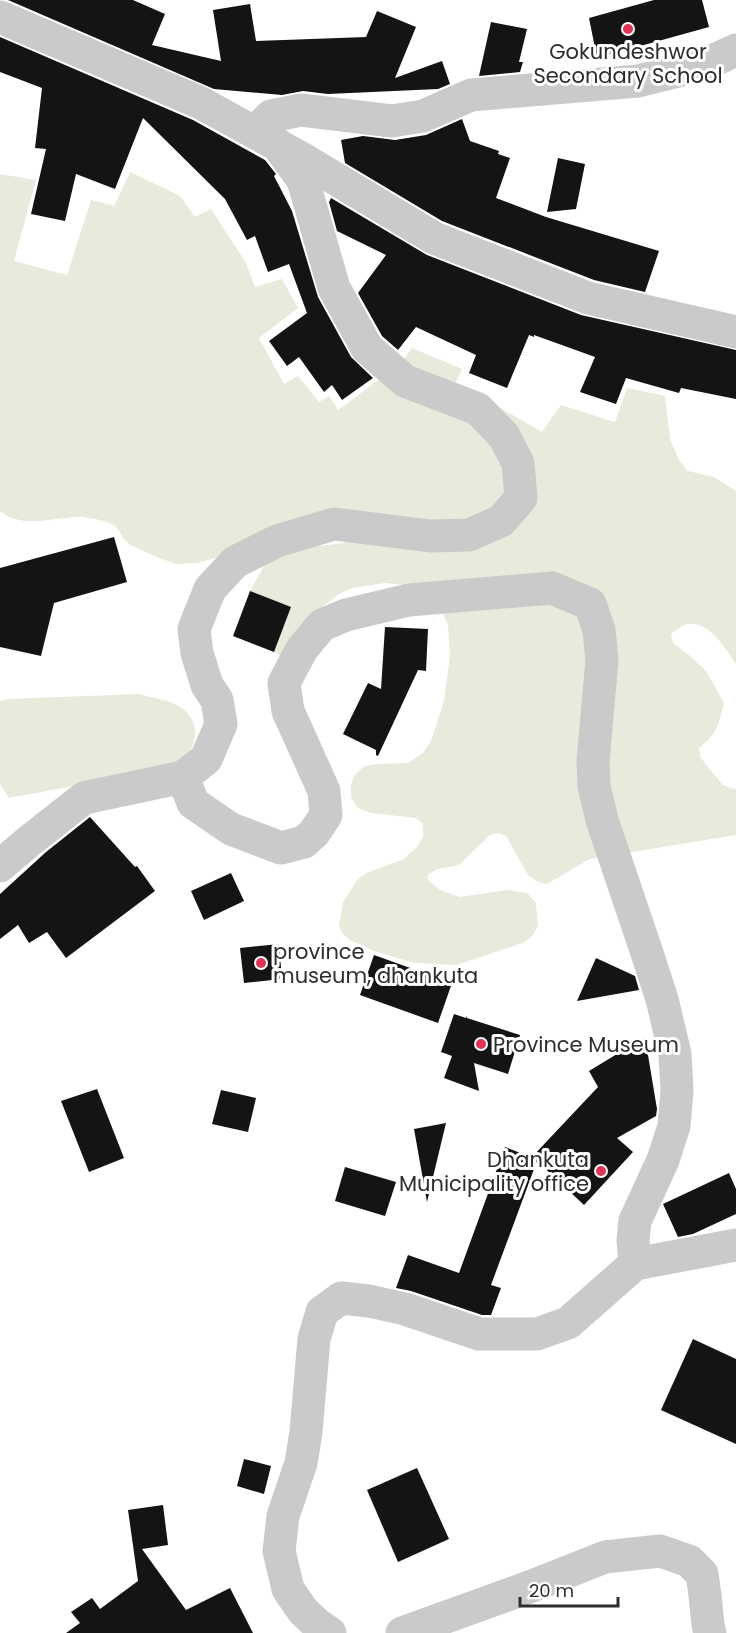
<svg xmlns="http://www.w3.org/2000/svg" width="736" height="1633" viewBox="0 0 736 1633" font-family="Poppins,sans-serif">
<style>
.green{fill:#e6ebdb}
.building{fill:#141414}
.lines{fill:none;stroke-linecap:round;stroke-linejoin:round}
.minor{stroke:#cacaca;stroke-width:33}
.poi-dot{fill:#e13358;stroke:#fff;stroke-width:2}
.labels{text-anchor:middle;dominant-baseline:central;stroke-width:6;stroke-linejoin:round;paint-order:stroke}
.poi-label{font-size:21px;fill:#2d2d2d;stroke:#fff;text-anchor:start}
</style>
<rect width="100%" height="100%" fill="#fff"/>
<g class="green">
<path d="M 130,172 L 180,196 L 195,217 L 211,209 L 246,263 L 255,287 L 282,279 L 298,308 L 259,338 L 284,384 L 298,376 L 319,402 L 329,396 L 338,410 L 401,363 L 412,348 L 462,369 L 453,388 L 497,406 L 542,432 L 561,405 L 615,422 L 627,388 L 665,396 L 670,439 L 679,460 L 688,471 L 714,477 L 736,491 L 736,664 C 725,648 707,617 684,625 C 680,627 675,631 671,634 L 673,643 L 690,656 L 706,671 L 724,703 C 719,724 717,734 699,748 L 700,757 L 723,785 L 730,788 L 736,789 L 736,835 L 590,859 L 547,884 L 538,882 L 528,875 L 506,836 L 499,833 L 490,835 L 459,865 L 435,870 L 428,875 L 427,879 L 440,890 L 460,897 L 507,890 L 527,893 L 536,903 L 538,925 L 533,935 L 523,943 L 456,965 L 414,963 L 374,951 L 350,940 L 342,933 L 339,925 L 343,902 L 357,880 L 366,873 L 404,859 L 417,847 L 423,837 L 423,824 L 416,818 L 371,813 L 358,808 L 351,798 L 351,785 L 354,776 L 363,767 L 376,764 L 408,763 L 423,753 L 431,741 L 444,701 L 450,656 L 448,625 L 439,605 L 414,586 L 385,583 L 352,588 L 339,594 L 316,612 L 286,658 L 274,652 L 291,607 L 250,591 L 264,566 L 283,555 L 302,548 L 345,543 L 347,522 L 197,563 C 191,563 184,564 178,564 C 170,563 133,548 127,542 C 118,533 121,526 104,521 C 96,519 85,517 77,517 C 51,518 22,529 0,511 L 0,174 L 36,180 L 14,261 L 67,275 L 91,200 L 114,206 Z"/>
<path d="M 139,694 C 151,698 170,700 180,707 C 200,719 200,745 182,759 C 177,763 171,766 166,769 L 9,798 L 0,784 L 0,701 L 7,699 Z"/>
</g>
<g class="building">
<path d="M 8,0 L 133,0 L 165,14 L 152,45 L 221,61 L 213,10 L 250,4 L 256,41 L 366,37 L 377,11 L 416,27 L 395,78 L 442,61 L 450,84 L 438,89 L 328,94 L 303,91 L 282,95 L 214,89 Z"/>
<path d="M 654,0 L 702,0 L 709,27 L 597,58 L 589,18 Z"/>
<path d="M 491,22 L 527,29 L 519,62 L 523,62 L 520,72 L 479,76 Z"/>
<path d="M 0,37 L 193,120 L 265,160 L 276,174 L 274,176 L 292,211 L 318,297 L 351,357 L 373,378 L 342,400 L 332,385 L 324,392 L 299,357 L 287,366 L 269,341 L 307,313 L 289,264 L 268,272 L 255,236 L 247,240 L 225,199 L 143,118 L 115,189 L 76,174 L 65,221 L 31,214 L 46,149 L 35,148 L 42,88 L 0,72 Z"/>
<path d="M 462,119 L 470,141 L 499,151 L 498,154 L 510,158 L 496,198 L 546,217 L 659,251 L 645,292 L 594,280 L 442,221 L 345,163 L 341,140 L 363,136 L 395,140 L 426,135 Z"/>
<path d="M 558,158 L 585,164 L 576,209 L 547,212 Z"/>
<path d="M 331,198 L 427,255 L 581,315 L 736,350 L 736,399 L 681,388 L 679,393 L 626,378 L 616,404 L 580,392 L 595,357 L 534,335 L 534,337 L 529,335 L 507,388 L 469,373 L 476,355 L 416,327 L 398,350 L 382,336 L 358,293 L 386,255 L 337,231 L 329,202 Z"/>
<path d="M 114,537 L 127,582 L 54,603 L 41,656 L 0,647 L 0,568 Z"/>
<path d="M 250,591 L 291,607 L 274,652 L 233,636 Z"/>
<path d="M 385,627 L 428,629 L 426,671 L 418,670 L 378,756 L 376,755 L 376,750 L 343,734 L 368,683 L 381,689 Z"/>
<path d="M 90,817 L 135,867 L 137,866 L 155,891 L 66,958 L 47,932 L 29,943 L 18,925 L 0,939 L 0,894 L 46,852 Z"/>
<path d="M 231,873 L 244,901 L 204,920 L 191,891 Z"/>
<path d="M 279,944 L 282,979 L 244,983 L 240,948 Z"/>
<path d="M 374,955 L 452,983 L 438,1023 L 360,995 Z"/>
<path d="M 596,958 L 635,976 L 639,990 L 577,1001 Z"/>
<path d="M 454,1014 L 466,1018 L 466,1016 L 467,1018 L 520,1035 L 508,1074 L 474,1063 L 479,1091 L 444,1078 L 452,1056 L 441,1052 Z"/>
<path d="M 645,1037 L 657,1109 L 656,1116 L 617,1138 L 633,1152 L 584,1205 L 537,1161 L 491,1285 L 501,1288 L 491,1315 L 482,1315 L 411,1291 L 396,1288 L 408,1255 L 459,1273 L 505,1147 L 534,1158 L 532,1157 L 598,1087 L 589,1071 Z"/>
<path d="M 97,1089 L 124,1158 L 89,1172 L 61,1101 Z"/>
<path d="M 221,1090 L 256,1098 L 248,1132 L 212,1124 Z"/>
<path d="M 446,1123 L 427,1202 L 414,1129 Z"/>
<path d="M 345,1167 L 396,1182 L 385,1216 L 335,1201 Z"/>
<path d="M 729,1173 L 736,1189 L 736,1214 L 693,1234 L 678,1237 L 663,1204 Z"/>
<path d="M 693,1339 L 736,1359 L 736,1444 L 661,1410 Z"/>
<path d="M 244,1459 L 271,1466 L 264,1494 L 237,1486 Z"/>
<path d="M 417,1468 L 449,1539 L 398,1562 L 367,1490 Z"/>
<path d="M 163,1505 L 168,1545 L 142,1549 L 186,1610 L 230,1588 L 253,1633 L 66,1633 L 80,1623 L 71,1612 L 92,1598 L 100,1609 L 138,1581 L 128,1510 Z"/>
</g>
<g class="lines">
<g class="minor">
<path d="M 0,17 L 201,103 L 301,158 L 434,238 L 588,298 L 736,332"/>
<path d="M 255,132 L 271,116 L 301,110 L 392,121 L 423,116 L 471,95 L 638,81 L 706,64 L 736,50"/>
<path d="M 183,777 L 193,803 L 231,829 L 281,848 L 304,842 L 314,833 L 326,815 L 324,791 L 288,711 L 284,683 L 302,649 L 322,625 L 346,615 L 409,600 L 552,588 L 590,604 L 599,630 L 602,660 L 593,761 L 594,786 L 602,820 L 647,953 L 662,999 L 675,1054 L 677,1091 L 674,1126 L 663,1160 L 635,1221 L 633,1240 L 635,1264"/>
<path d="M 0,866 L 28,842 L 84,798 L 183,777 L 206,759 L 221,724 L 217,700 L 207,685 L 197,653 L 194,629 L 210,589 L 235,562 L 277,541 L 334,524 L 430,536 L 469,535 L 501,521 L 521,498 L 518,463 L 504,436 L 478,409 L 405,381 L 367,348 L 334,288 L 303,180 L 277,144"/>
<path d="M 330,1633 L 317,1624 L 303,1611 L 288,1589 L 279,1551 L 283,1516 L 301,1463 L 306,1432 L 314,1339 L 322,1312 L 341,1298 L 369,1301 L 405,1309 L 479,1334 L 537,1334 L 568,1323 L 635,1264 L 736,1245"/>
<path d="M 402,1633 L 532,1586 L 605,1557 L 660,1551 L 689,1561 L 702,1574 L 705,1595 L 708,1625 L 710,1633"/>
</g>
</g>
<g class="poi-dot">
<circle cx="628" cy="29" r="6"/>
<circle cx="261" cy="963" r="6"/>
<circle cx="481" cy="1044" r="6"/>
<circle cx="601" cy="1171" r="6"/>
</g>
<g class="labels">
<g class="poi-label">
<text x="628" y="51" text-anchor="middle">Gokundeshwor<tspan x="628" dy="24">Secondary School</tspan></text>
<text x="273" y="951">province<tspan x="273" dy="24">museum, dhankuta</tspan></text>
<text x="493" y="1044">Province Museum</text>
<text x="589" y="1159" text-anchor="end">Dhankuta<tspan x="589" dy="24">Municipality office</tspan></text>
</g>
</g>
<path d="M520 1597v9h98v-9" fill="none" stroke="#2d2d2d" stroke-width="3"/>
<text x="529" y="1597" font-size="18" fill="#2d2d2d" stroke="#ffffff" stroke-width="4.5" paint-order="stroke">20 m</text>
</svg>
